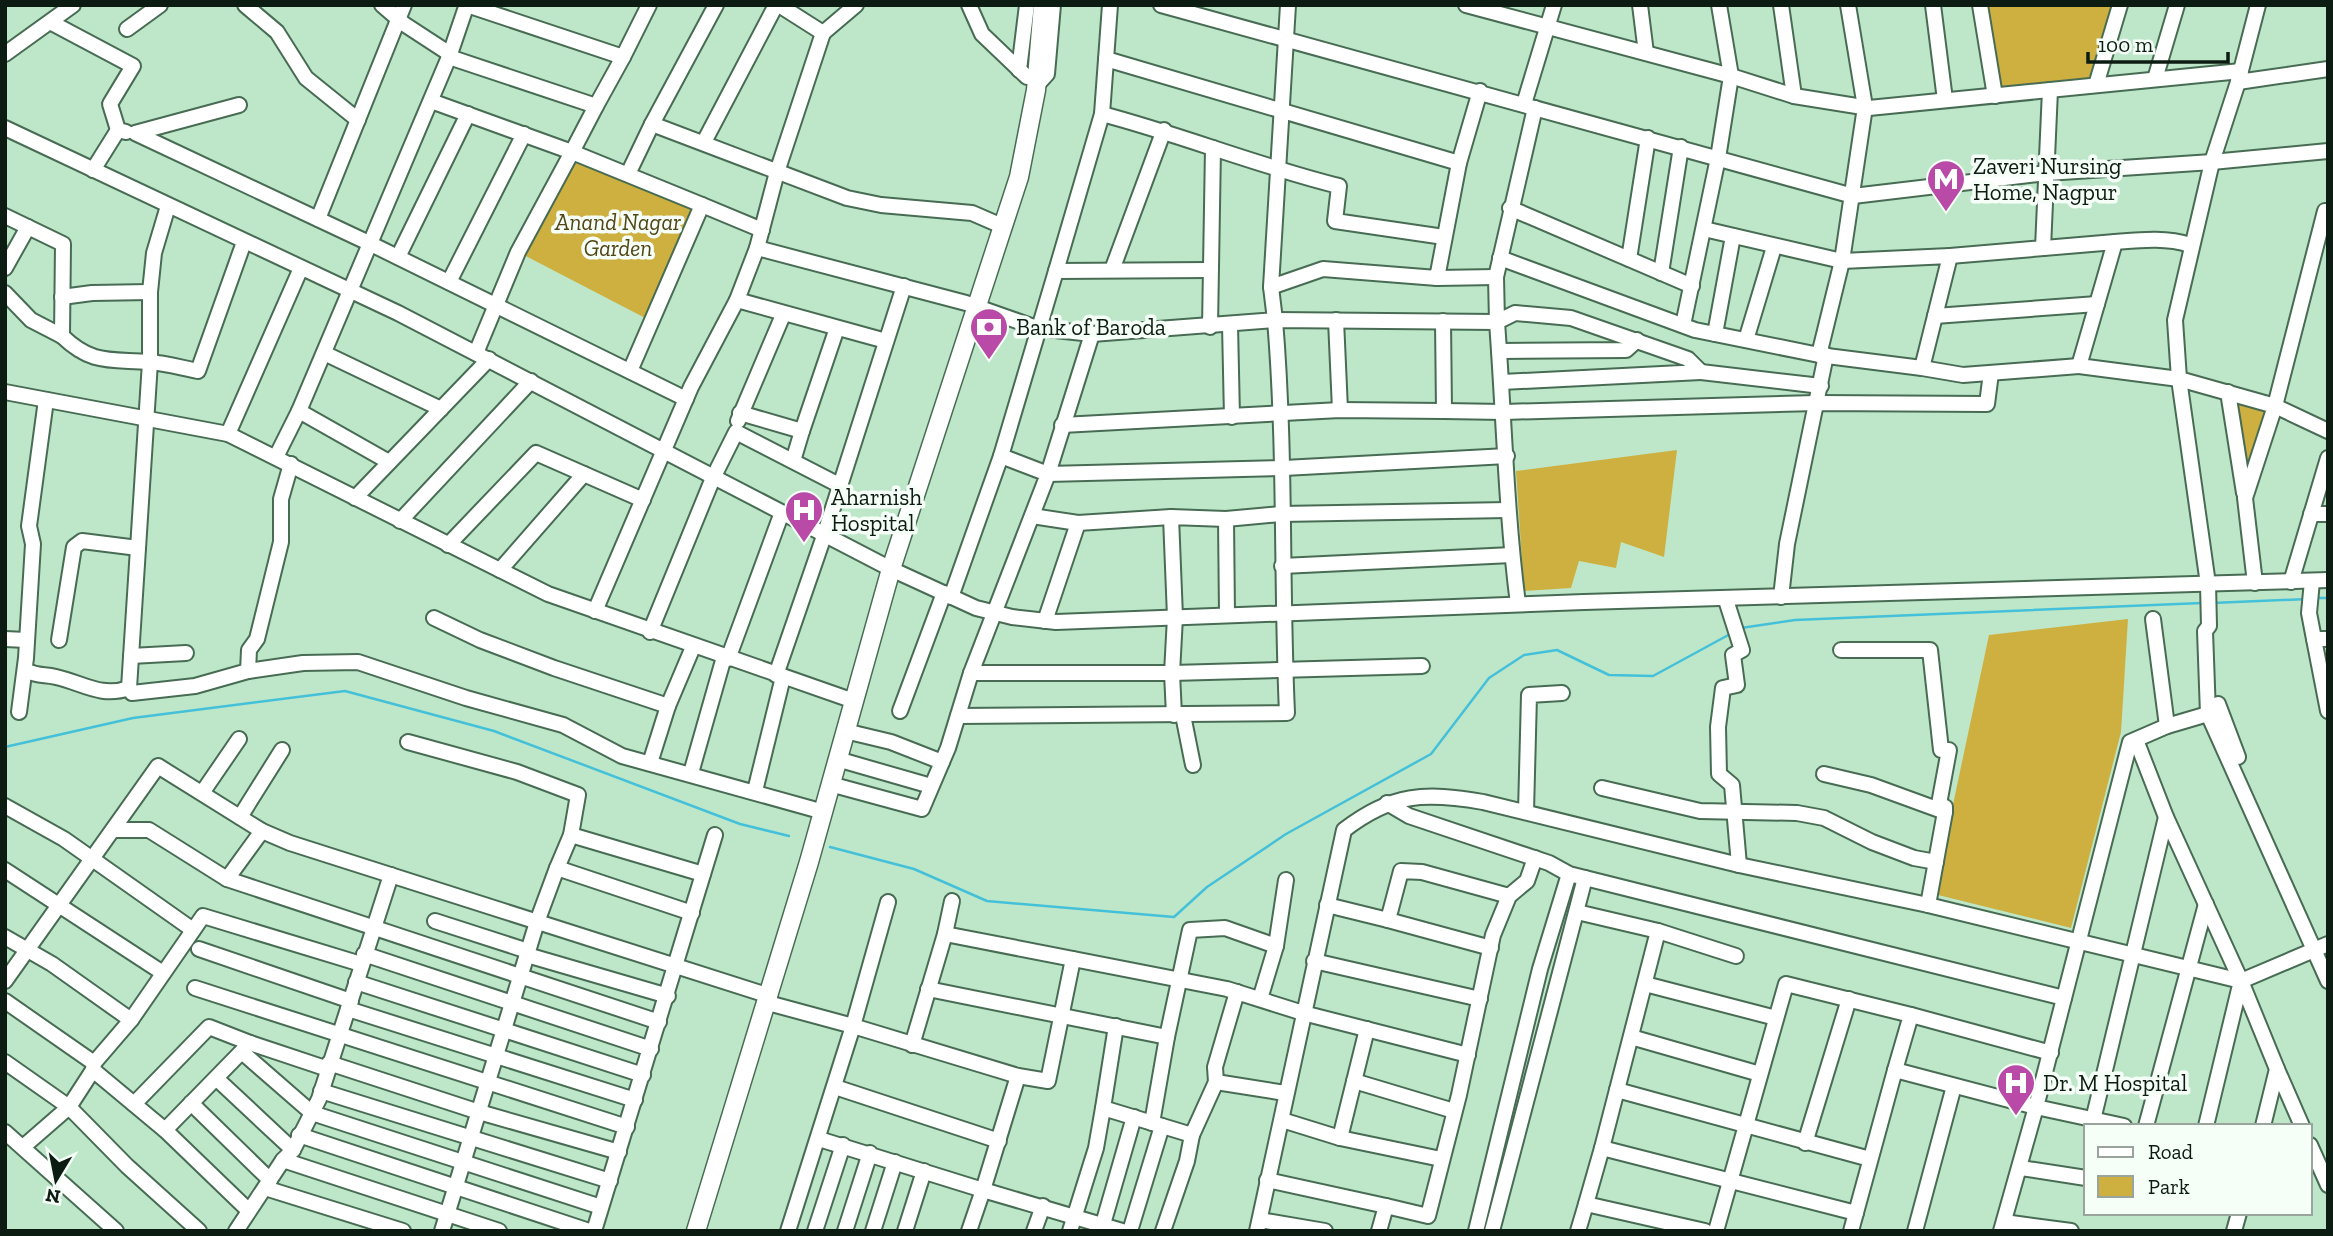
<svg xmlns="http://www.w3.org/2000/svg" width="2333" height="1236" viewBox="0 0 2333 1236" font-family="'Zilla Slab',serif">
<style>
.green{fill:#ceb040}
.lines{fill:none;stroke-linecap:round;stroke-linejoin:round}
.stream{stroke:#45c0d9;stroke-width:2.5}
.minor-casing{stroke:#476c53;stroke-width:18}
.major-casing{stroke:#476c53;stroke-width:21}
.minor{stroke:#fff;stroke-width:14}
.major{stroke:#fff;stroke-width:18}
.labels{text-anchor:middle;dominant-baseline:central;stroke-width:7;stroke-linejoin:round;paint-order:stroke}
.poi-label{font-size:23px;fill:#0c1c12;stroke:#f6fef8;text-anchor:start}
.park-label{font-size:23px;font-style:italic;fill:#534616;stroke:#f6fef8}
</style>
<rect width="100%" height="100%" fill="#bee7ca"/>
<g class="green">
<path d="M 1985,5 L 2117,5 L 2095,84 L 1996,94 Z"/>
<path d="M 572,152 L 702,205 L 651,321 L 518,252 Z"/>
<path d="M 2234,400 L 2268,412 L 2247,480 Z"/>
<path d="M 1677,450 L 1664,557 L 1621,542 L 1616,568 L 1579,561 L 1571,588 L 1524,591 L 1516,471 Z"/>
<path d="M 2128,619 L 2121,732 L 2071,928 L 1934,894 L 1989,635 Z"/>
</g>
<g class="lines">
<g class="stream">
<path d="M 2317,598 L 2328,598"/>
<path d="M 2212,603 L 2307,599"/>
<path d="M 1741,628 L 1795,620 L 2202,603"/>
<path d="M 5,747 L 133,718 L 345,691 L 494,731 L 740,824 L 789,836"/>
<path d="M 830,847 L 914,869 L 987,901 L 1174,917 L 1207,887 L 1286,834 L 1431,754 L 1489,678 L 1524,655 L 1557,650 L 1609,675 L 1653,676 L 1732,633"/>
</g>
<defs>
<g id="minor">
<path d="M 245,5 L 277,32 L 306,78 L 358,120"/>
<path d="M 382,5 L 404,24 L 450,54"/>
<path d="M 467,5 L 623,57 L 649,5"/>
<path d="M 716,5 L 652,124 L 847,198 L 881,205 L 972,213 L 1002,226"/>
<path d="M 779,5 L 823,33 L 777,172 L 757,248 L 966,303 L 1037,328 L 1092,334 L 1275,320 L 1271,287 L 1288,5"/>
<path d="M 969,5 L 982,34 L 1027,77"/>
<path d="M 1161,5 L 1853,196 L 2047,173 L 2212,162 L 2328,151"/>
<path d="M 1466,5 L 1731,76 L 1794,96 L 1869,108 L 2241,71"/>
<path d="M 1640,5 L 1646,53"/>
<path d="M 1781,5 L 1794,96"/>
<path d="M 1933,5 L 1945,100"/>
<path d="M 1980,5 L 1995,96"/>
<path d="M 2258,5 L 2238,82 L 2212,162 L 2175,320 L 2179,379 L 2208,584 L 2209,626 L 2205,631 L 2208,714 L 2328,981"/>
<path d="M 52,23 L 133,66 L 110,104 L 118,130"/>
<path d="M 127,29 L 160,5"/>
<path d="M 823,33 L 856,5"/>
<path d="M 5,54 L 73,5"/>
<path d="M 449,57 L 596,106 L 623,57"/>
<path d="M 1106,59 L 1459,163"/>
<path d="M 1019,70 L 1027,5"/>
<path d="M 2155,79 L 2177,5"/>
<path d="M 2238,82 L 2328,69"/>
<path d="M 2096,85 L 2120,5"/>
<path d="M 1036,86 L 1047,74 L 1053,5"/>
<path d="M 431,101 L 572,152 L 596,106"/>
<path d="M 1524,104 L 1554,5"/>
<path d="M 239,105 L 135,133 L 371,244 L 686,399"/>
<path d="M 1102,114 C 1182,135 1258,166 1339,186 L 1335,221 L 1444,237"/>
<path d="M 5,128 L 398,313 L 891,569 L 976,608 L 1012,617 L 1056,622 L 1584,602 L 2328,580"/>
<path d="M 704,142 L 776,5"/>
<path d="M 93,170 L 118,130 L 126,132"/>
<path d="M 628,174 L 652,124"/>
<path d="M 702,205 L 762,230"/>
<path d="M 168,206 L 154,253 L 150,292 L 150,362 L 129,688 L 132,693 L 195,686 L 248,671 L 249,650 L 257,639 L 281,542 L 281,499 L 291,464"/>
<path d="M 1510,208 L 1692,286"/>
<path d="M 2328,211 L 2325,211 L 2275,406 L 2328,431"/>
<path d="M 5,216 L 63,244 L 62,336 C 92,365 110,359 149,362 C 165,363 182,368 198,371 L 244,242"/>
<path d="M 318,219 L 404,5"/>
<path d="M 1704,229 L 1842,261 L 1950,256 L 1922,368 L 1819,355"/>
<path d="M 2115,242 C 2140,240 2166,237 2190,245"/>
<path d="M 2043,248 L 2050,90"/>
<path d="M 1950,256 L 2115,242 L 2079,366 L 2179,379 L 2275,406 L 2245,498 L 2255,583"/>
<path d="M 398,257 L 468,114"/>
<path d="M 1500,258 L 1695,330 L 1819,355 L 1842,261 L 1865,107 L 1848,5"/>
<path d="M 1629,259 L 1648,138"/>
<path d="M 5,268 L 28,227"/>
<path d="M 1112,270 L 1164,130"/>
<path d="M 1056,271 L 1102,114 L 1110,5"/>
<path d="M 1661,273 L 1681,147"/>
<path d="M 1437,278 L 1496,277"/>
<path d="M 449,282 L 524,134"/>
<path d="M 1271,287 L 1323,269 L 1437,278 L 1459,163 L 1480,91"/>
<path d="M 5,293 L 31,320 L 62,336"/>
<path d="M 62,297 L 92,293 L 150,292"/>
<path d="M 737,300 L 886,341"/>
<path d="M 1935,316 L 2097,304"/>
<path d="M 1336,320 L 1340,410"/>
<path d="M 1230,325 L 1232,417"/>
<path d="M 1683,325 L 1718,158 L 1731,76 L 1719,5"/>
<path d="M 1210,327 L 1213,148"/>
<path d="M 1092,334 L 1048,474 L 1284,468 L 1507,456"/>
<path d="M 1715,334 L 1733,236"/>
<path d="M 1746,340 L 1774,247"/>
<path d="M 1499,351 L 1626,350 L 1637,340"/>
<path d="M 324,353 L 441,409"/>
<path d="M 476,353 L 518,252 L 572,152 L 702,205 L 630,371"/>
<path d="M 1922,368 L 1963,375 L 2079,366"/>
<path d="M 1701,372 L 1821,386"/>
<path d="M 1502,382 L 1701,372 L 1688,359 L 1571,318 L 1515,313 L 1497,322 L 1496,277 L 1535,108"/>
<path d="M 5,392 L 228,434 L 548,594 L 854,701"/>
<path d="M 2228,392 L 2244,493"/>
<path d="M 1444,411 L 1504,412 L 1816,403 L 1987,404 L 1991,373"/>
<path d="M 740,413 L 802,431 L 837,328"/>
<path d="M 738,421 L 783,315"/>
<path d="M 1062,425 L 1340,410 L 1444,411 L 1443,321"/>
<path d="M 228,434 L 301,268"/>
<path d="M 276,457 L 299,411"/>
<path d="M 793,461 L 802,431"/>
<path d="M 389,462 L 299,411 L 449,57 L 466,7"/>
<path d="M 355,498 L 489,359"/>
<path d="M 2311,514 L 2328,514"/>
<path d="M 1032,516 L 1078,523 L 1045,621"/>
<path d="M 1226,519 L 1227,615"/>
<path d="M 400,521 L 531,381"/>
<path d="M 1078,523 L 1171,517"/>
<path d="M 448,545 L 536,453 L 643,500"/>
<path d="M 1282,566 L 1512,555"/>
<path d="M 500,570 L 584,474"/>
<path d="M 2312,581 L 2309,613 L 2314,639"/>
<path d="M 2291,582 L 2328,458"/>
<path d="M 951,597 L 1001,456"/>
<path d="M 1781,597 L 1787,544 L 1826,355"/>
<path d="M 1726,600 L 1742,650 L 1733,655 L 1737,685 L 1723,688 L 1718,727 L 1719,774 L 1732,785 L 1739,865"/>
<path d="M 595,611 L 691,387 L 737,300 L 757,248"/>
<path d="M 434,618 L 480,640 L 554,668 L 668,706 L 693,647"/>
<path d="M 2153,619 L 2167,726"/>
<path d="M 650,632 L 713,478 L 736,432 L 841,486"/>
<path d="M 5,639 L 26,640"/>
<path d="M 2328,639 L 2314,639 L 2328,711"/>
<path d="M 59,640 L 74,547 L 82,541 L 138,548"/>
<path d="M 1841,650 L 1930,650 L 1941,750 L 1949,750 L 1939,804 L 1945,807 L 1945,812 L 1928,905"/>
<path d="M 131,656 L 186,653"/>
<path d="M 728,659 L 781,515"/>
<path d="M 25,670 C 39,677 43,674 56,677 C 83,683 101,698 129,688"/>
<path d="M 248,671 L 303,663 L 358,662 L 466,698 L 563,725 L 622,756 L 813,809"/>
<path d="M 971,673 L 1172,673 L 1422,666"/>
<path d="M 776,675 L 824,536 L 904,286"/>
<path d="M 2218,704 L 2238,757"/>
<path d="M 900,711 L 944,593"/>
<path d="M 19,712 L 26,658 L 33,544 L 29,526 L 46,400"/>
<path d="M 1174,715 L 1172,673 L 1175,617 L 1171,517 L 1226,519 L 1281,514 L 1508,510"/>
<path d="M 1183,715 L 1193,765"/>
<path d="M 958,716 L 1287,713 C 1281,582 1286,451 1275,320 L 1497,322 C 1504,416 1506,511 1518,604"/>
<path d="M 845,731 L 891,742 L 942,762"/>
<path d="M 2136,740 L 2166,817"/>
<path d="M 408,742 L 517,772 L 578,795 L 571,835 L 557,868"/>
<path d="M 837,759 L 931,786"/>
<path d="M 650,763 L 668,706"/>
<path d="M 691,773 L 724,657"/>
<path d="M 1824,774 L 1871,785 L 1945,812"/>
<path d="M 830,784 L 922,809 L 948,748 L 971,673 L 1048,474 L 1001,456 L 1056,271 L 1209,270"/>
<path d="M 1602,788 L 1700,811 L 1797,813 L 1824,818 L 1872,842 L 1914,858 L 1936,862"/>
<path d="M 755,791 L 783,677"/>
<path d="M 202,793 L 239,739"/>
<path d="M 1387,803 L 1409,816 L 1549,863 L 1569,874 L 2064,998"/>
<path d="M 5,806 L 64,839 L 193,930"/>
<path d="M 1526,812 L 1529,695 L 1562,693"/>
<path d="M 240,817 L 282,750"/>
<path d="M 113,830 L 149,830 L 227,879"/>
<path d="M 262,831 L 227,879 L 659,1022"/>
<path d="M 571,835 L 703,874"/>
<path d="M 5,870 L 163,973"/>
<path d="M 1327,905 L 1388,920"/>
<path d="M 1577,912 L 1658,931 L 1602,1148"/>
<path d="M 435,921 L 528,951"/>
<path d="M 1658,931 L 1736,956"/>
<path d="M 945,934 L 952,901"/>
<path d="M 5,937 L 52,964 L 131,1020"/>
<path d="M 1491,948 L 1388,920 L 1401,871 L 1422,872 L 1509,896"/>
<path d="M 199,949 L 351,1001"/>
<path d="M 364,954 L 651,1049"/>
<path d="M 527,955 L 668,996"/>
<path d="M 1314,961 L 1480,999"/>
<path d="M 5,981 L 158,766 L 262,831 L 290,843 L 770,996"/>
<path d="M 2241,981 L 2328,944"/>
<path d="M 356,982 L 643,1075"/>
<path d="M 1645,984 L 1776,1018"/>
<path d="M 195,988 L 627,1127"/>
<path d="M 928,989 L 1167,1037 L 1190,930 L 1225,928 L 1276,946"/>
<path d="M 1237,992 L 1215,1067 L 1216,1082 L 1285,1093"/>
<path d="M 1260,999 L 1276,946 L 1286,880"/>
<path d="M 5,1001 L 94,1063"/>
<path d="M 768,1003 L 853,1026 L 788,1231"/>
<path d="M 348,1009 L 635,1100"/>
<path d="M 1911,1015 L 2051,1053"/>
<path d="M 1367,1029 L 1340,1138 L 1441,1159"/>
<path d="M 1631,1037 L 1760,1074"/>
<path d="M 912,1045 L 945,934 L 1227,989 L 1303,1013 L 1468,1055"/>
<path d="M 242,1052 L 312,1113 L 601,1207"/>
<path d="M 5,1062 L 69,1107 L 127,1166 L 199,1231"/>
<path d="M 329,1063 L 479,1112 L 619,1152"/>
<path d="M 2277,1069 L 2302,1126"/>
<path d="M 1018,1076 L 1048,1081 L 1073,959"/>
<path d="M 217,1079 L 293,1150"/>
<path d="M 1354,1081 L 1454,1111"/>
<path d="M 835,1087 L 999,1141"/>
<path d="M 1617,1090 L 1870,1159"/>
<path d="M 321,1091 L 610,1181"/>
<path d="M 191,1103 L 270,1180"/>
<path d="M 134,1104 L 209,1027 L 250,1043"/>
<path d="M 1103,1108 L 1116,1026"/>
<path d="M 1282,1120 L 1340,1138"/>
<path d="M 2093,1120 L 2166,817 L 2241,981 L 2277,1069 L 2263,1126"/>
<path d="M 1152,1123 L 1167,1037"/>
<path d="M 2124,1126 L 2036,1107 L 2130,742 L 2167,726 L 2218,711"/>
<path d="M 2146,1126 L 2206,904"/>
<path d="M 165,1130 L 250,1043 L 328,1069"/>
<path d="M 5,1132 L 116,1231"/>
<path d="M 299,1135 L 589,1231"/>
<path d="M 1192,1135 L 1216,1082"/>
<path d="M 819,1139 L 983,1190 L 1018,1076 L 853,1026 L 888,902"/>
<path d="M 1805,1143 L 1849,999"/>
<path d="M 2310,1145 L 2328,1185"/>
<path d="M 23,1147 L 69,1107 L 93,1070"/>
<path d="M 283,1160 L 499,1231"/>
<path d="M 2021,1168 L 2086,1178"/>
<path d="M 1267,1180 L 1386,1206"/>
<path d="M 265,1188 L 403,1231"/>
<path d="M 1586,1204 L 1602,1148 L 1856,1213"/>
<path d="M 248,1210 L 165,1130 L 93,1070 L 94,1063 L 131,1020 L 203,916 L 361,964"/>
<path d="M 1260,1220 L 1325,1231"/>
<path d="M 2004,1222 L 2071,1231"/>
<path d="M 236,1231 L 283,1160 L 293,1150 L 319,1099 L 391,875"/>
<path d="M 442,1231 L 537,922 L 557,868 L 692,913"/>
<path d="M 594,1231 L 715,835"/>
<path d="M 815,1231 L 843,1145"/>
<path d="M 845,1231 L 870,1153"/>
<path d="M 873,1231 L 895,1162"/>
<path d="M 905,1231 L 924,1171"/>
<path d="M 969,1231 L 983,1190 L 1122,1231"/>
<path d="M 1034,1231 L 1043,1206"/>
<path d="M 1070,1231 L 1096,1148 L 1103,1108 L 1192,1135 L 1187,1161 L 1163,1231"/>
<path d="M 1101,1231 L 1134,1117"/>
<path d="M 1130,1231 L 1162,1126"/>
<path d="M 1257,1231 L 1344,830 C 1392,793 1425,792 1483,802 L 1739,865 L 1928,905 L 2241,981 L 2206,1126"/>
<path d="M 1379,1231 L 1386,1206 L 1428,1216 L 1459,1095 L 1493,935 L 1509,896 L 1527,881 L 1535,858"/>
<path d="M 1476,1231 L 1540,969 L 1569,874"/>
<path d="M 1492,1231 L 1585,878"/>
<path d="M 1578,1231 L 1586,1204 L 1705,1231"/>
<path d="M 1716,1231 L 1786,984 L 1911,1015 L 1895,1070 L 2036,1107 L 2001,1231"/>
<path d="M 1851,1231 L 1895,1070"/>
<path d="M 1915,1231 L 1954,1086"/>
<path d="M 2234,1231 L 2239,1213"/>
</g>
<path id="major" d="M 696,1231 L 809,862 L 891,569 L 1019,177 L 1036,90 L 1043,5"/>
</defs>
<use href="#minor" class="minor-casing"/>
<use href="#major" class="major-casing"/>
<use href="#minor" class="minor"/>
<use href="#major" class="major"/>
</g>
<defs>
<symbol id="metro-pin" viewBox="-11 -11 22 30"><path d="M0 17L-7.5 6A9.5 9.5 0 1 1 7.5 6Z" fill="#b94aa7" stroke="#f6fef8"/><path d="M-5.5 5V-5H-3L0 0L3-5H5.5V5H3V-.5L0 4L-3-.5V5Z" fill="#fff"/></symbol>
<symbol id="bank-pin" viewBox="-11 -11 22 30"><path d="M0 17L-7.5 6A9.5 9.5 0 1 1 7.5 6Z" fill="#b94aa7" stroke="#f6fef8"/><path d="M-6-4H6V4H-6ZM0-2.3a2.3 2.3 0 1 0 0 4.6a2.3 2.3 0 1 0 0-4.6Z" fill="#fff"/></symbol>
<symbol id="hospital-pin" viewBox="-11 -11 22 30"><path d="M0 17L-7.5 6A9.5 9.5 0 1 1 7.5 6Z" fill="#b94aa7" stroke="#f6fef8"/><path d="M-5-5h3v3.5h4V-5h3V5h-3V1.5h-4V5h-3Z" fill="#fff"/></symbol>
</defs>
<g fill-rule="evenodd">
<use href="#metro-pin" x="1924" y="157" width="44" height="60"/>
<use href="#bank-pin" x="967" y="305" width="44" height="60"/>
<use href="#hospital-pin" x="782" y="488" width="44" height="60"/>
<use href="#hospital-pin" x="1994" y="1061" width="44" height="60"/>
</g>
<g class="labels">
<g class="poi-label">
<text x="1973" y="166">Zaveri Nursing<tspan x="1973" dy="26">Home, Nagpur</tspan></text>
<text x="1016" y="327">Bank of Baroda</text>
<text x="831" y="497">Aharnish<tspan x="831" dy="26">Hospital</tspan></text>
<text x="2043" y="1083">Dr. M Hospital</text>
</g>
<g class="park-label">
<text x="618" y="222">Anand Nagar<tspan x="618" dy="26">Garden</tspan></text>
</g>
</g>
<rect width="2333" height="1236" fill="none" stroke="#0c1c12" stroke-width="14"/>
<rect x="2084" y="1124" width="228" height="91" fill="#f6fef8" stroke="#98a49c" stroke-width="2"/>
<rect x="2098" y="1147" width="35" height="10" fill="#ffffff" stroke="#98a49c" stroke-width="2"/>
<text x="2148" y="1159" font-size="21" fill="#0c1c12">Road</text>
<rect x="2098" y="1176" width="35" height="21" fill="#ceb040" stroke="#98a49c" stroke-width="2"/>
<text x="2148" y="1194" font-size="21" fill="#0c1c12">Park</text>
<g transform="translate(56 1180) rotate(190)" stroke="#f6fef8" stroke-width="5" paint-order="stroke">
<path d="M0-5L12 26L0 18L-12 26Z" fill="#0c1c12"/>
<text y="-10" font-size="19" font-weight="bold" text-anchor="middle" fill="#0c1c12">N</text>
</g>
<path d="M2088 52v10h140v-10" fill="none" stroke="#0c1c12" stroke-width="3.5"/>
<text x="2098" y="52" font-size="21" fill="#0c1c12" stroke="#f6fef8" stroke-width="5" paint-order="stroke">100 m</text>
</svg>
